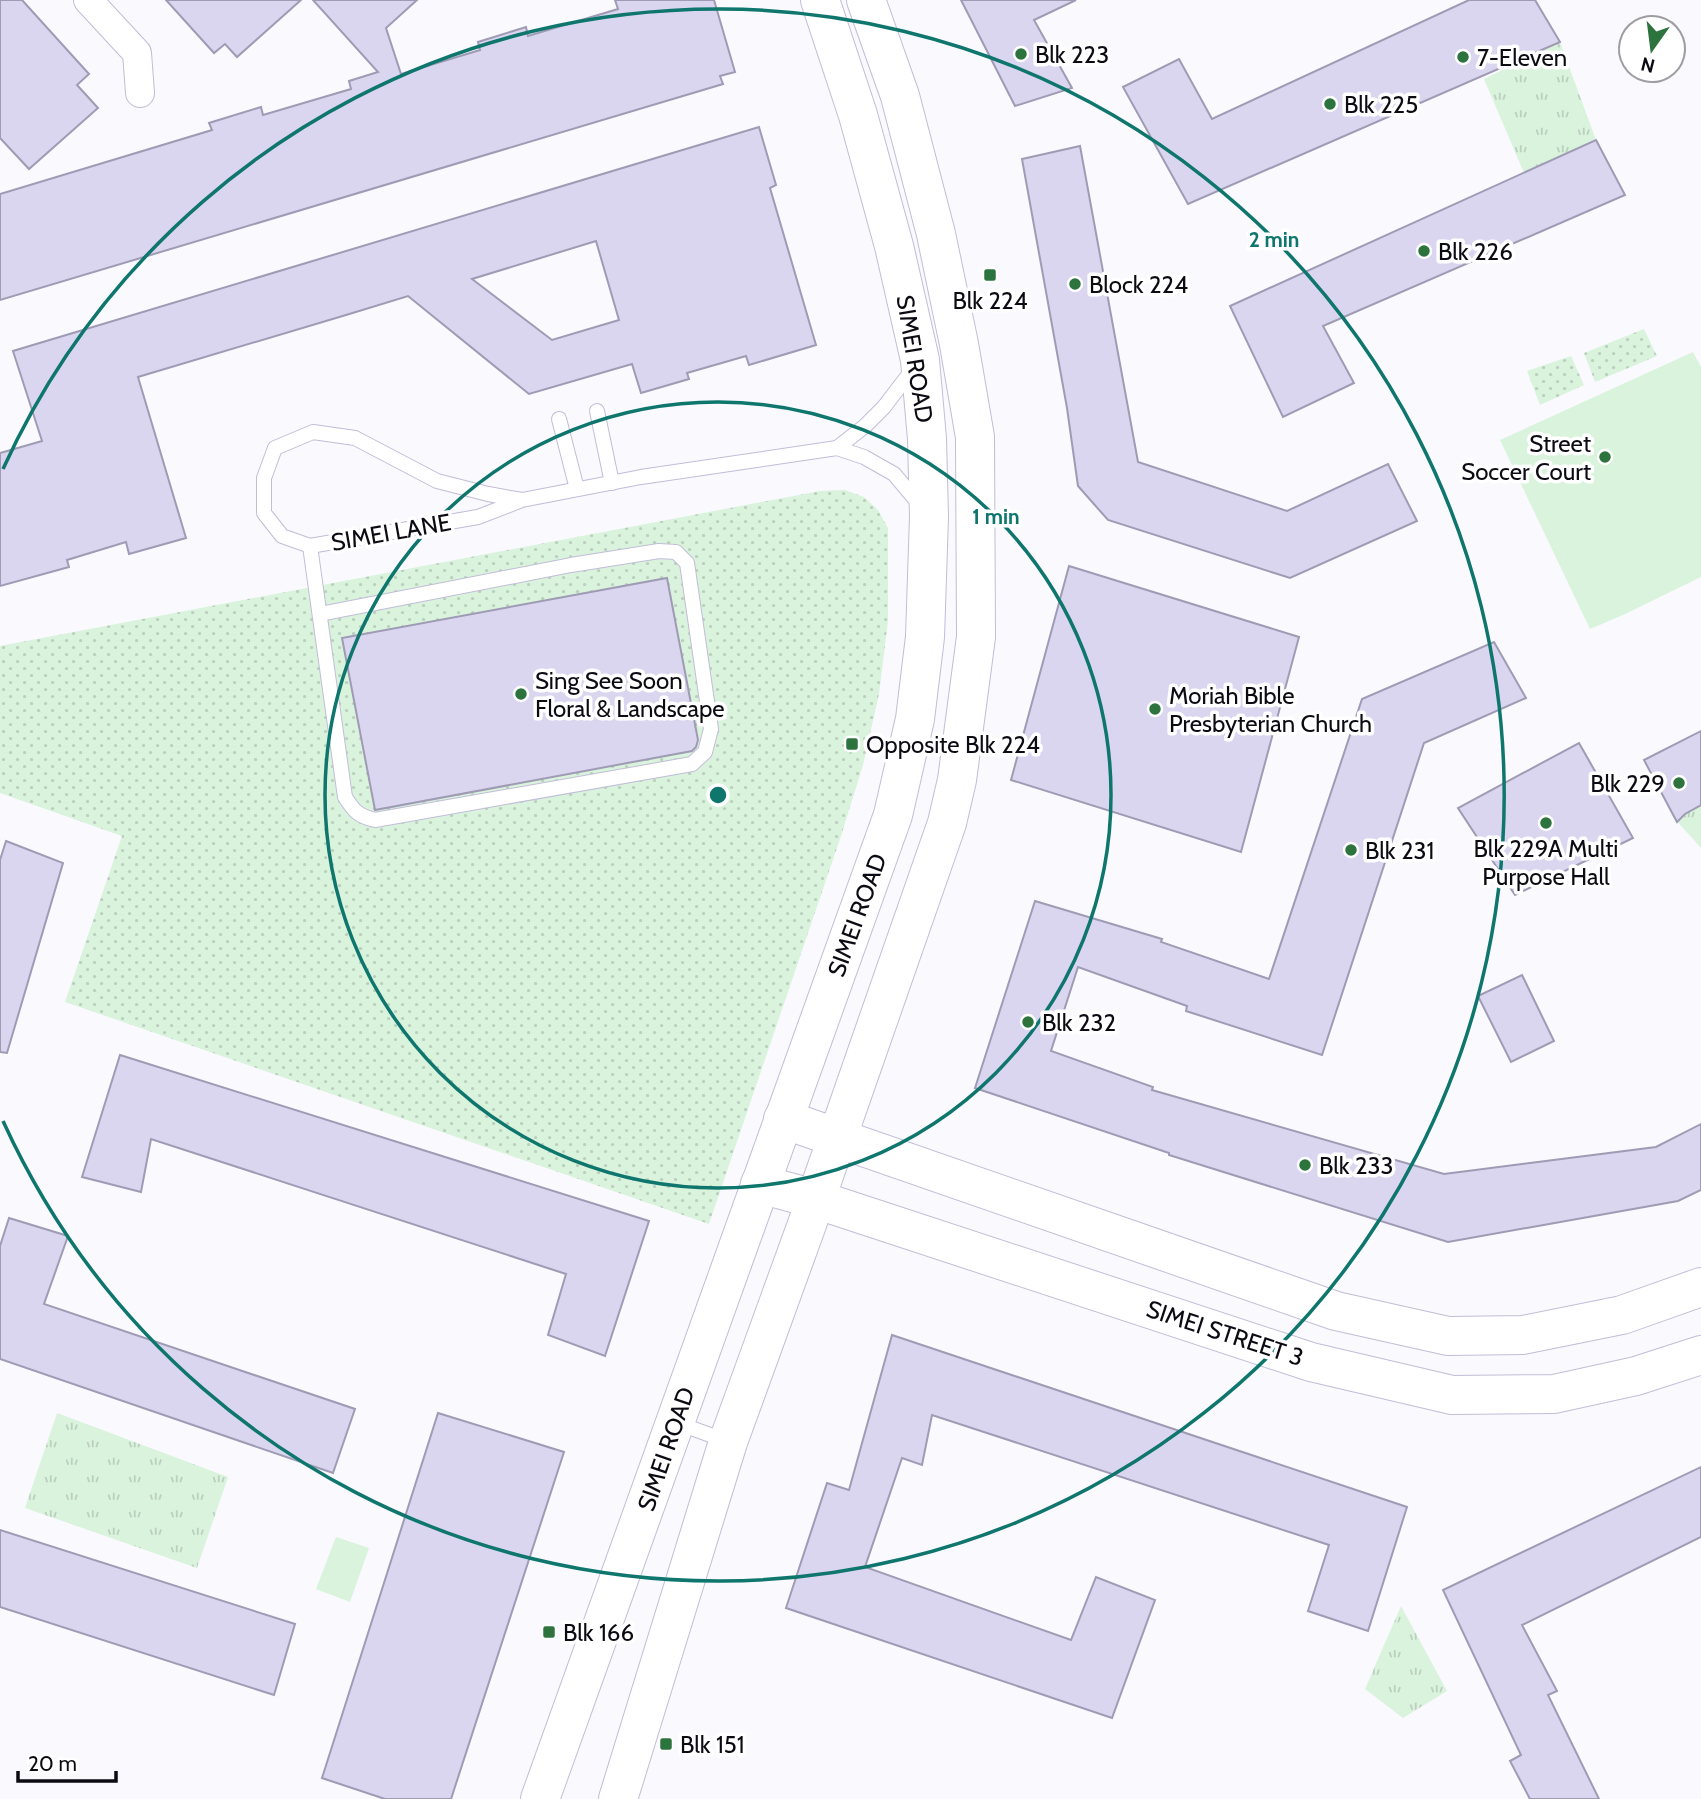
<svg xmlns="http://www.w3.org/2000/svg" width="1701" height="1799" viewBox="0 0 1701 1799" font-family="Cabin,sans-serif">
<style>
.grass{fill:url(#grass-dots)}
.park{fill:url(#park-tufts)}
.pitch{fill:#daf3dd}
.building{fill:#dad6f0;stroke:#9f9bb4;stroke-width:2;fill-rule:evenodd}
.lines{fill:none;stroke-linecap:round;stroke-linejoin:round}
.service-casing{stroke:#c2bdd8;stroke-width:16}
.minor-casing{stroke:#c2bdd8;stroke-width:30}
.secondary-casing{stroke:#c2bdd8;stroke-width:40}
.service{stroke:#fff;stroke-width:14}
.minor{stroke:#fff;stroke-width:28}
.secondary{stroke:#fff;stroke-width:38}
.ring{fill:none;stroke:#0f766e;stroke-width:3.5}
.poi-dot{fill:#2d733e;stroke:#fff;stroke-width:2.5}
.labels{text-anchor:middle;dominant-baseline:central;stroke-width:7;stroke-linejoin:round;paint-order:stroke}
.poi-label{font-size:24px;fill:#0c0b13;stroke:#fff;text-anchor:start}
.street-label{font-size:24px;fill:#0c0b13;stroke:#fff}
.centre{fill:#0f766e;stroke:#fff;stroke-width:3.5}
.ring-label{font-size:21px;text-anchor:middle;font-weight:bold;fill:#0f766e;stroke:#fff;stroke-width:7;stroke-linejoin:round;paint-order:stroke}
</style>
<defs>
<pattern id="grass-dots" width="8" height="8" patternUnits="userSpaceOnUse" patternTransform="scale(1.75)"><rect width="8" height="8" fill="#daf3dd"/><path d="M2 2h.1M6 6h.1" fill="none" stroke="#bacfbd" stroke-width="1.8" stroke-linecap="round"/></pattern>
<pattern id="park-tufts" width="24" height="20" patternUnits="userSpaceOnUse" patternTransform="scale(1.75)"><rect width="24" height="20" fill="#daf3dd"/><path d="M3 7l-1-3M5 7V3M7 7l1-3M15 17l-1-3M17 17v-4M19 17l1-3" fill="none" stroke="#bacfbd"/></pattern>
</defs>
<rect width="100%" height="100%" fill="#f9f9fe"/>
<g class="grass">
<path d="M 1644,329 L 1657,356 L 1595,382 L 1584,353 Z"/>
<path d="M 1571,356 L 1584,385 L 1540,405 L 1527,371 Z"/>
<path d="M 845,490 L 864,497 L 878,510 L 888,528 L 888,621 L 879,694 L 863,765 L 841,836 L 709,1224 L 65,1002 L 122,836 L 0,793 L 0,646 L 820,491 Z"/>
</g>
<g class="park">
<path d="M 1560,42 L 1596,140 L 1524,173 L 1484,79 Z"/>
<path d="M 1701,805 L 1701,848 L 1675,819 Z"/>
<path d="M 57,1413 L 228,1477 L 197,1568 L 25,1508 Z"/>
<path d="M 1401,1606 L 1447,1691 L 1403,1718 L 1365,1689 Z"/>
</g>
<g class="pitch">
<path d="M 1693,352 L 1701,367 L 1701,577 L 1623,615 L 1590,629 L 1500,440 Z"/>
<path d="M 336,1537 L 369,1548 L 350,1602 L 316,1589 Z"/>
</g>
<g class="building">
<path d="M 0,0 L 22,0 L 89,74 L 77,85 L 98,108 L 29,169 L 0,138 Z"/>
<path d="M 166,0 L 301,0 L 237,57 L 225,44 L 214,53 Z"/>
<path d="M 313,0 L 417,0 L 386,28 L 401,74 L 480,50 L 478,42 L 526,27 L 528,36 L 618,9 L 615,0 L 714,0 L 735,72 L 720,76 L 723,84 L 0,300 L 0,194 L 212,130 L 209,123 L 261,107 L 263,115 L 351,89 L 349,81 L 378,72 Z"/>
<path d="M 961,0 L 1076,0 L 1034,20 L 1072,88 L 1015,106 Z"/>
<path d="M 1469,0 L 1535,0 L 1560,42 L 1188,204 L 1123,87 L 1179,59 L 1212,119 Z"/>
<path d="M 759,127 L 776,185 L 770,188 L 816,345 L 749,365 L 746,356 L 687,373 L 689,379 L 641,393 L 632,364 L 529,394 L 408,296 L 346,315 L 138,377 L 186,538 L 129,554 L 126,542 L 67,560 L 69,567 L 0,586 L 0,453 L 42,441 L 13,351 ZM 596,241 L 619,320 L 552,340 L 472,279 Z"/>
<path d="M 1596,140 L 1625,195 L 1323,326 L 1354,383 L 1283,417 L 1230,306 Z"/>
<path d="M 1080,146 L 1138,462 L 1287,511 L 1388,464 L 1417,521 L 1290,578 L 1108,520 L 1078,486 L 1067,408 L 1022,159 Z"/>
<path d="M 1069,566 L 1299,637 L 1241,852 L 1011,780 Z"/>
<path d="M 667,578 L 698,740 L 696,747 L 692,751 L 375,810 L 342,638 Z"/>
<path d="M 1494,642 L 1526,698 L 1424,743 L 1322,1055 L 1186,1011 L 1187,1006 L 1078,967 L 1051,1051 L 1153,1087 L 1152,1090 L 1444,1174 L 1656,1147 L 1701,1124 L 1701,1190 L 1678,1201 L 1448,1242 L 1169,1155 L 1169,1153 L 975,1088 L 1035,901 L 1162,939 L 1161,942 L 1269,979 L 1362,699 Z"/>
<path d="M 1701,731 L 1701,805 L 1685,814 L 1677,822 L 1644,760 Z"/>
<path d="M 1579,743 L 1633,838 L 1515,895 L 1458,808 Z"/>
<path d="M 6,841 L 63,863 L 7,1053 L 0,1052 L 0,860 Z"/>
<path d="M 1522,975 L 1554,1041 L 1511,1062 L 1478,996 Z"/>
<path d="M 120,1055 L 649,1221 L 605,1356 L 548,1335 L 566,1274 L 151,1139 L 141,1192 L 82,1177 Z"/>
<path d="M 9,1218 L 68,1236 L 44,1304 L 355,1409 L 333,1473 L 0,1359 L 0,1246 Z"/>
<path d="M 892,1335 L 1407,1507 L 1368,1631 L 1308,1611 L 1329,1545 L 932,1415 L 922,1465 L 902,1458 L 865,1567 L 1071,1640 L 1096,1577 L 1155,1600 L 1112,1718 L 786,1608 L 827,1483 L 849,1490 Z"/>
<path d="M 438,1413 L 564,1452 L 451,1799 L 385,1799 L 322,1778 Z"/>
<path d="M 1701,1467 L 1701,1537 L 1522,1625 L 1557,1691 L 1548,1695 L 1599,1799 L 1530,1799 L 1510,1761 L 1521,1755 L 1443,1590 Z"/>
<path d="M 0,1530 L 295,1624 L 274,1695 L 0,1607 Z"/>
</g>
<g class="lines">
<defs>
<g id="service">
<path d="M 597,411 L 612,483"/>
<path d="M 559,419 L 577,489"/>
<path d="M 837,448 L 865,426 L 884,407 L 913,369"/>
<path d="M 522,500 L 488,494 L 437,481 L 355,438 L 313,432 L 275,448 L 264,478 L 264,513 L 282,536 L 310,546 L 478,517 L 522,500 L 641,477 L 837,448 L 864,457 L 894,474 L 920,505"/>
<path d="M 310,546 L 345,797 C 354,811 358,816 375,820 L 692,764 L 705,752 L 711,729 L 687,563 L 676,552 L 659,551 L 571,565 L 320,614"/>
<path d="M 677,1423 L 727,1441"/>
</g>
<path id="minor" d="M 88,0 L 137,53 L 140,93"/>
<g id="secondary">
<path d="M 783,1119 L 1336,1311 L 1448,1336 L 1523,1335 L 1622,1315 L 1701,1287"/>
<path d="M 760,1184 L 815,1199 L 1311,1362 L 1452,1395 L 1554,1394 L 1636,1376 L 1701,1355"/>
<path d="M 540,1799 L 893,815 L 915,719 L 925,637 L 929,517 L 927,439 L 920,360 L 894,246 L 858,115 L 820,0"/>
<path d="M 618,1799 L 728,1442 L 806,1227 L 947,823 L 957,780 L 976,637 L 975,437 L 959,344 L 936,234 L 900,96 L 866,0"/>
</g>
</defs>
<use href="#service" class="service-casing"/>
<use href="#minor" class="minor-casing"/>
<use href="#secondary" class="secondary-casing"/>
<use href="#service" class="service"/>
<use href="#minor" class="minor"/>
<use href="#secondary" class="secondary"/>
</g>
<g class="ring">
<circle cx="718" cy="795" r="393"/>
<path d="M3 469A786 786 0 1 1 3 1121"/>
</g>
<g class="poi-dot">
<circle cx="1021" cy="54" r="7"/>
<circle cx="1463" cy="57" r="7"/>
<circle cx="1330" cy="104" r="7"/>
<circle cx="1424" cy="251" r="7"/>
<rect x="983" y="268" width="14" height="14" rx="3.5"/>
<circle cx="1075" cy="284" r="7"/>
<circle cx="1605" cy="457" r="7"/>
<circle cx="521" cy="694" r="7"/>
<circle cx="1155" cy="709" r="7"/>
<rect x="845" y="737" width="14" height="14" rx="3.5"/>
<circle cx="1679" cy="783" r="7"/>
<circle cx="1546" cy="823" r="7"/>
<circle cx="1351" cy="850" r="7"/>
<circle cx="1028" cy="1022" r="7"/>
<circle cx="1305" cy="1165" r="7"/>
<rect x="542" y="1625" width="14" height="14" rx="3.5"/>
<rect x="659" y="1737" width="14" height="14" rx="3.5"/>
</g>
<g class="labels">
<g class="poi-label">
<text x="1035" y="54">Blk 223</text>
<text x="1477" y="57">7-Eleven</text>
<text x="1344" y="104">Blk 225</text>
<text x="1438" y="251">Blk 226</text>
<text x="1089" y="284">Block 224</text>
<text x="990" y="300" text-anchor="middle">Blk 224</text>
<text x="1591" y="443" text-anchor="end">Street<tspan x="1591" dy="28">Soccer Court</tspan></text>
<text x="535" y="680">Sing See Soon<tspan x="535" dy="28">Floral &amp; Landscape</tspan></text>
<text x="1169" y="695">Moriah Bible<tspan x="1169" dy="28">Presbyterian Church</tspan></text>
<text x="866" y="744">Opposite Blk 224</text>
<text x="1665" y="783" text-anchor="end">Blk 229</text>
<text x="1546" y="848" text-anchor="middle">Blk 229A Multi<tspan x="1546" dy="28">Purpose Hall</tspan></text>
<text x="1365" y="850">Blk 231</text>
<text x="1042" y="1022">Blk 232</text>
<text x="1319" y="1165">Blk 233</text>
<text x="563" y="1632">Blk 166</text>
<text x="680" y="1744">Blk 151</text>
</g>
<g class="street-label">
<text transform="translate(915 359) rotate(81)">SIMEI ROAD</text>
<text transform="translate(391 532) rotate(-10)">SIMEI LANE</text>
<text transform="translate(857 915) rotate(-70)">SIMEI ROAD</text>
<text transform="translate(1225 1333) rotate(18)">SIMEI STREET 3</text>
<text transform="translate(666 1449) rotate(-71)">SIMEI ROAD</text>
</g>
</g>
<circle cx="718" cy="795" r="10" class="centre"/>
<g class="ring-label">
<text x="1274" y="247">2 min</text>
<text x="996" y="524">1 min</text>
</g>
<g transform="translate(1652 49) rotate(194)"><circle r="33" fill="#ffffff" stroke="#9e9da1" stroke-width="2"/>
<path d="M0-5L12 26L0 18L-12 26Z" fill="#2d733e"/>
<text y="-10" font-size="19" font-weight="bold" text-anchor="middle" fill="#0c0b13">N</text>
</g>
<path d="M18 1771v10h98v-10" fill="none" stroke="#0c0b13" stroke-width="3.5"/>
<text x="28" y="1771" font-size="21" fill="#0c0b13" stroke="#ffffff" stroke-width="5" paint-order="stroke">20 m</text>
</svg>
